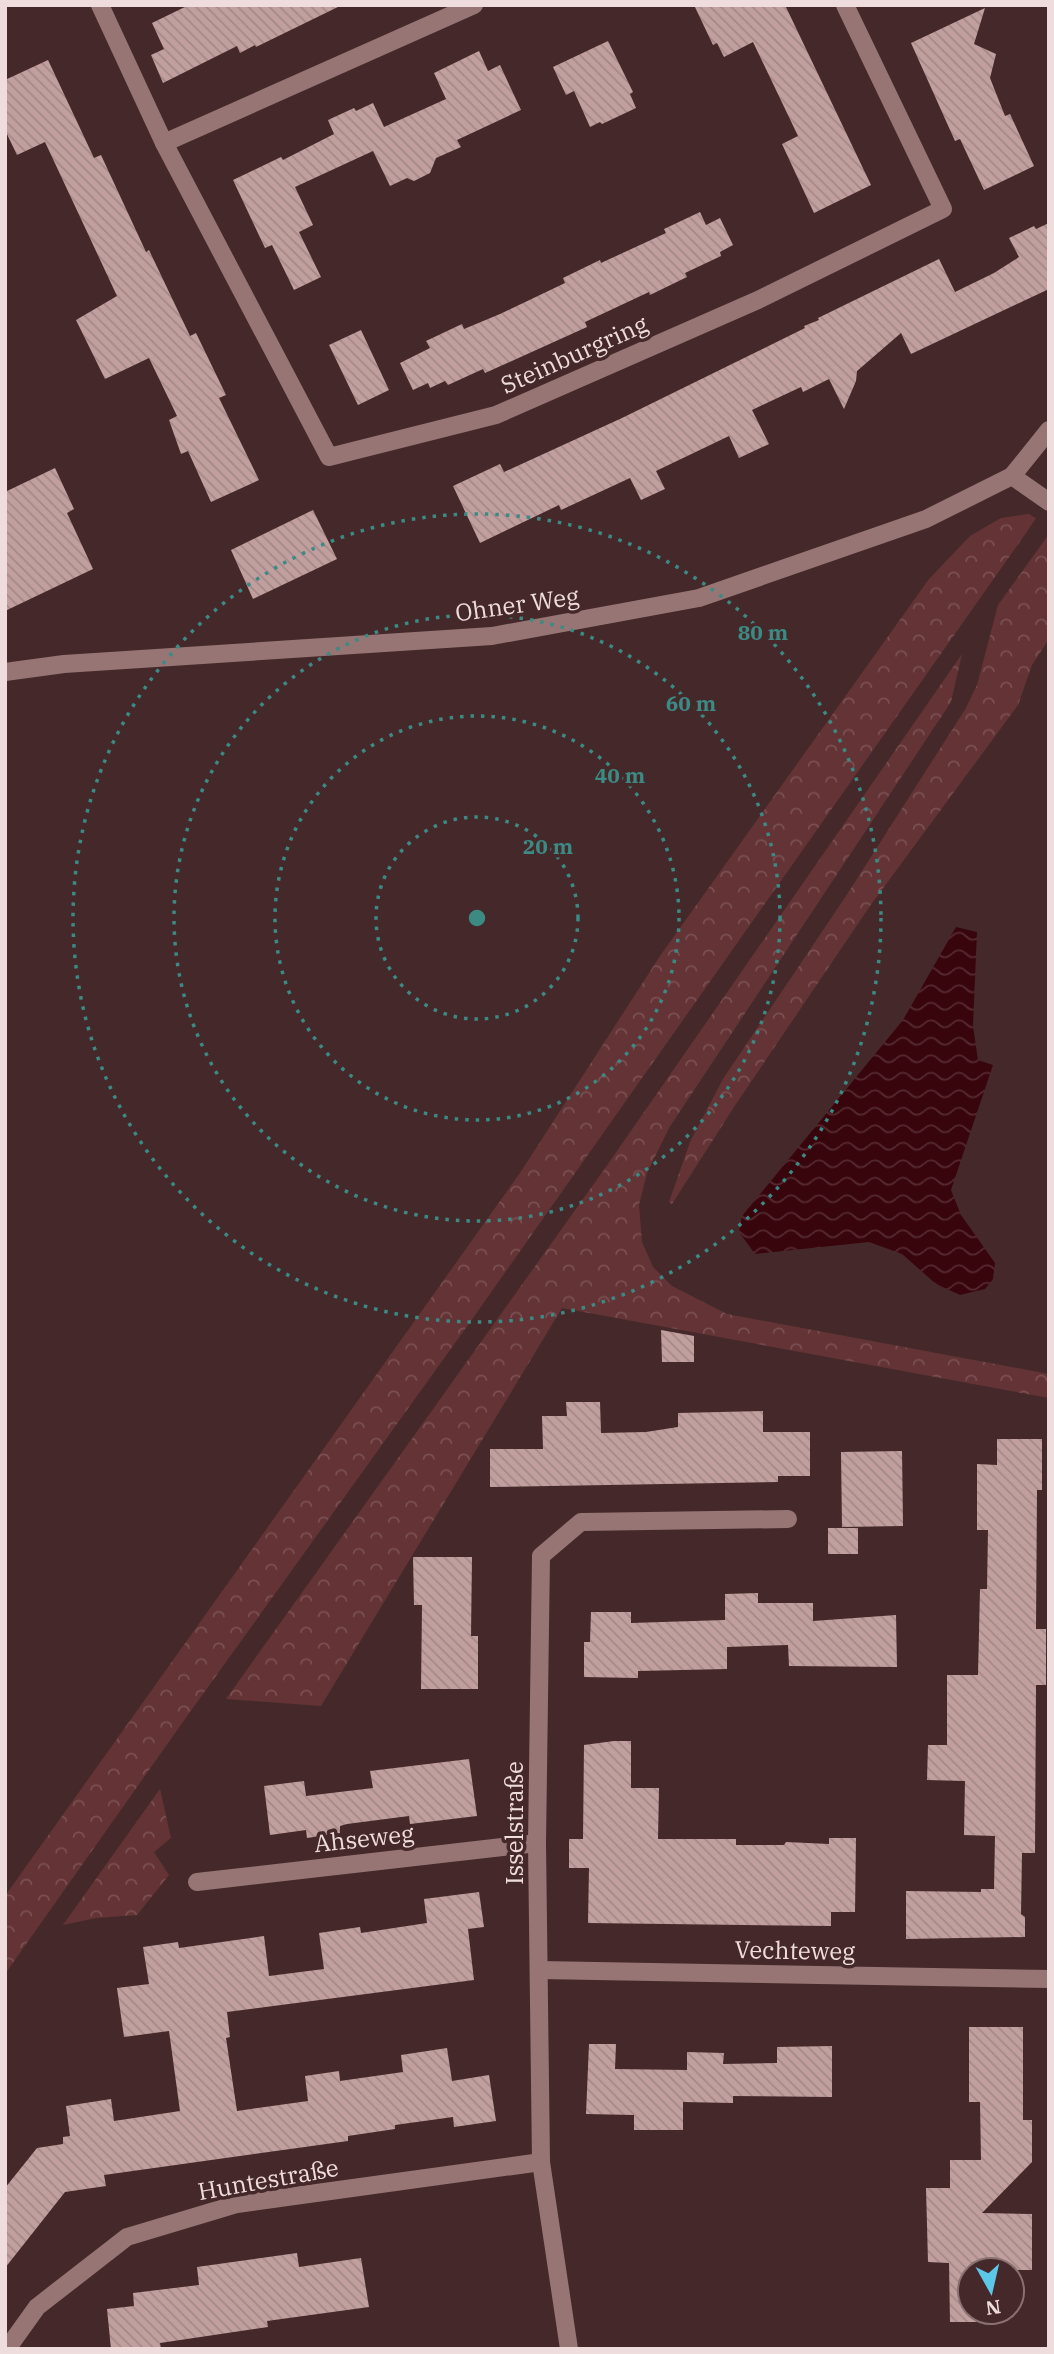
<svg xmlns="http://www.w3.org/2000/svg" width="1054" height="2354" viewBox="0 0 1054 2354" font-family="'IBM Plex Serif',serif">
<style>
.forest{fill:url(#forest-crowns)}
.water{fill:url(#water-waves)}
.building{fill:url(#building-back-hatch)}
.lines{fill:none;stroke-linecap:round;stroke-linejoin:round}
.street{stroke:#977575;stroke-width:18}
.ring{fill:none;stroke:#3c8a84;stroke-width:3.5;stroke-dasharray:3.5 7}
.labels{text-anchor:middle;dominant-baseline:central;stroke-width:7;stroke-linejoin:round;paint-order:stroke}
.street-label{font-size:24px;fill:#efdcdc;stroke:#45292a}
.centre{fill:#3c8a84;stroke:#45292a;stroke-width:3.5}
.ring-label{font-size:21px;text-anchor:middle;font-weight:bold;fill:#3c8a84;stroke:#45292a;stroke-width:7;stroke-linejoin:round;paint-order:stroke}
</style>
<defs>
<pattern id="forest-crowns" width="20" height="18" patternUnits="userSpaceOnUse" patternTransform="scale(1.75)"><rect width="20" height="18" fill="#643335"/><path d="M2 6a3 3 0 1 1 6 0M12 15a3 3 0 1 1 6 0" fill="none" stroke="#7a5052"/></pattern>
<pattern id="water-waves" width="16" height="10" patternUnits="userSpaceOnUse" patternTransform="scale(1.75)"><rect width="16" height="10" fill="#38050d"/><path d="M0 5q4-4 8 0t8 0" fill="none" stroke="#552930"/></pattern>
<pattern id="building-back-hatch" width="6" height="6" patternUnits="userSpaceOnUse" patternTransform="scale(1.75)"><rect width="6" height="6" fill="#c29f9f"/><path d="M-1 5l2 2M0 0l6 6M5-1l2 2" fill="none" stroke="#a48888"/></pattern>
</defs>
<rect width="100%" height="100%" fill="#45292a"/>
<g class="forest">
<path d="M 1028,514 L 1036,518 L 1026,533 L 473,1318 L 185,1719 L 5,1974 L 5,1896 L 520,1173 L 660,956 L 929,579 L 970,536 L 1001,518 Z"/>
<path d="M 1049,534 L 1049,639 L 1032,665 L 1018,705 L 870,906 L 734,1107 L 672,1204 L 669,1202 L 690,1142 L 723,1079 L 846,896 L 966,708 L 977,685 L 998,605 Z"/>
<path d="M 962,654 L 951,702 L 669,1128 L 647,1173 L 639,1205 L 642,1242 L 653,1267 L 672,1286 L 727,1314 L 1049,1374 L 1049,1398 L 562,1308 L 321,1706 L 226,1699 L 608,1164 Z"/>
<path d="M 160,1789 L 171,1838 L 154,1852 L 169,1875 L 137,1915 L 96,1918 L 63,1925 Z"/>
</g>
<path class="water" d="M 956,927 L 977,932 L 973,1026 L 978,1060 L 993,1065 L 951,1190 L 961,1215 L 995,1263 L 993,1279 L 985,1289 L 960,1295 L 936,1284 L 902,1254 L 869,1242 L 755,1254 L 739,1232 L 742,1216 L 903,1020 Z"/>
<g class="building">
<path d="M 189,5 L 342,5 L 256,47 L 255,45 L 240,53 L 237,46 L 163,83 L 151,55 L 164,49 L 152,23 Z"/>
<path d="M 694,5 L 785,5 L 871,185 L 814,213 L 782,144 L 798,136 L 753,42 L 724,57 L 717,43 L 713,45 Z"/>
<path d="M 985,8 L 974,44 L 996,54 L 990,78 L 1005,116 L 1010,114 L 1034,166 L 984,190 L 960,139 L 955,141 L 911,43 Z"/>
<path d="M 608,41 L 633,92 L 630,94 L 636,108 L 602,124 L 600,122 L 590,127 L 574,91 L 566,95 L 553,67 Z"/>
<path d="M 479,51 L 488,71 L 500,65 L 521,110 L 457,140 L 461,147 L 436,158 L 430,173 L 414,181 L 407,178 L 390,186 L 373,151 L 295,187 L 313,225 L 299,232 L 321,277 L 294,290 L 272,245 L 265,248 L 233,180 L 281,157 L 283,160 L 334,134 L 328,120 L 354,108 L 356,111 L 373,103 L 384,127 L 446,99 L 434,73 Z"/>
<path d="M 48,60 L 94,158 L 101,155 L 146,252 L 149,250 L 190,336 L 196,333 L 226,395 L 219,398 L 259,480 L 211,502 L 188,451 L 181,454 L 169,420 L 177,416 L 149,358 L 105,379 L 76,320 L 117,296 L 45,142 L 17,155 L 5,130 L 5,80 Z"/>
<path d="M 700,212 L 706,225 L 720,218 L 733,245 L 720,252 L 721,256 L 685,273 L 687,277 L 650,295 L 649,292 L 585,322 L 587,327 L 485,373 L 483,369 L 448,385 L 445,381 L 430,388 L 428,383 L 413,390 L 400,363 L 430,348 L 426,341 L 462,324 L 464,329 L 500,314 L 565,283 L 563,278 L 600,260 L 601,263 L 666,233 L 664,229 Z"/>
<path d="M 1049,223 L 1049,289 L 911,354 L 901,333 L 857,371 L 856,381 L 844,409 L 829,379 L 803,392 L 801,387 L 752,410 L 769,444 L 739,458 L 729,436 L 656,471 L 665,489 L 641,500 L 630,478 L 561,510 L 559,505 L 480,543 L 453,486 L 500,464 L 504,472 L 622,418 L 805,328 L 804,326 L 819,320 L 818,318 L 939,259 L 955,292 L 994,273 L 1019,257 L 1009,238 L 1034,226 L 1036,229 Z"/>
<path d="M 361,330 L 389,390 L 358,405 L 329,345 Z"/>
<path d="M 55,468 L 74,509 L 67,513 L 93,569 L 5,611 L 5,492 Z"/>
<path d="M 313,510 L 337,559 L 253,599 L 231,550 Z"/>
<path d="M 661,1330 L 694,1336 L 694,1362 L 662,1362 Z"/>
<path d="M 566,1402 L 600,1402 L 601,1433 L 646,1432 L 678,1427 L 678,1413 L 763,1411 L 763,1432 L 810,1432 L 810,1476 L 778,1476 L 778,1482 L 490,1487 L 490,1449 L 543,1449 L 542,1416 L 567,1416 Z"/>
<path d="M 997,1439 L 1042,1439 L 1042,1490 L 1037,1490 L 1036,1629 L 1046,1629 L 1046,1685 L 1036,1685 L 1035,1853 L 1022,1853 L 1021,1914 L 1025,1917 L 1025,1937 L 906,1939 L 906,1891 L 981,1892 L 981,1889 L 994,1889 L 995,1836 L 964,1835 L 965,1781 L 927,1780 L 928,1745 L 947,1745 L 947,1675 L 978,1675 L 980,1589 L 987,1589 L 988,1530 L 977,1530 L 977,1464 L 997,1465 Z"/>
<path d="M 902,1451 L 903,1526 L 842,1527 L 841,1452 Z"/>
<rect x="828" y="1528" width="30" height="26"/>
<path d="M 413,1557 L 472,1557 L 471,1636 L 478,1636 L 478,1689 L 421,1689 L 422,1605 L 414,1605 Z"/>
<path d="M 758,1593 L 758,1603 L 813,1603 L 813,1621 L 896,1615 L 897,1667 L 789,1666 L 788,1645 L 727,1647 L 727,1669 L 638,1671 L 638,1678 L 584,1677 L 584,1642 L 590,1642 L 591,1612 L 631,1612 L 631,1623 L 725,1620 L 725,1594 Z"/>
<path d="M 614,1741 L 631,1741 L 631,1788 L 659,1788 L 658,1839 L 736,1839 L 736,1845 L 784,1845 L 786,1842 L 829,1844 L 829,1838 L 856,1838 L 855,1912 L 831,1912 L 831,1926 L 588,1923 L 589,1868 L 569,1868 L 569,1839 L 583,1839 L 584,1745 Z"/>
<path d="M 469,1759 L 477,1816 L 410,1824 L 409,1816 L 347,1824 L 340,1826 L 340,1833 L 307,1838 L 306,1830 L 270,1835 L 264,1786 L 304,1781 L 306,1796 L 373,1788 L 370,1771 Z"/>
<path d="M 479,1892 L 484,1927 L 468,1929 L 474,1980 L 227,2012 L 230,2037 L 226,2038 L 237,2111 L 308,2101 L 305,2076 L 339,2071 L 340,2081 L 403,2072 L 401,2055 L 447,2048 L 452,2081 L 489,2075 L 496,2121 L 454,2127 L 453,2117 L 395,2125 L 395,2129 L 348,2136 L 348,2141 L 104,2175 L 106,2186 L 65,2192 L 5,2268 L 5,2188 L 37,2148 L 63,2144 L 63,2137 L 70,2136 L 66,2106 L 111,2099 L 114,2121 L 180,2111 L 169,2031 L 124,2037 L 117,1988 L 149,1984 L 143,1947 L 178,1942 L 179,1948 L 264,1936 L 269,1976 L 324,1969 L 319,1933 L 360,1927 L 361,1933 L 427,1923 L 424,1899 Z"/>
<path d="M 969,2027 L 1023,2027 L 1023,2120 L 1032,2120 L 1032,2162 L 982,2213 L 1032,2214 L 1032,2270 L 970,2270 L 970,2312 L 981,2312 L 981,2322 L 950,2322 L 949,2263 L 928,2262 L 926,2188 L 950,2188 L 950,2160 L 981,2160 L 980,2102 L 969,2102 Z"/>
<path d="M 589,2044 L 616,2044 L 615,2069 L 687,2070 L 687,2052 L 724,2053 L 723,2064 L 777,2063 L 777,2047 L 832,2046 L 832,2097 L 733,2096 L 733,2103 L 683,2102 L 683,2130 L 634,2130 L 634,2115 L 586,2114 Z"/>
<path d="M 297,2253 L 299,2267 L 361,2258 L 369,2307 L 267,2321 L 268,2327 L 160,2343 L 161,2349 L 111,2349 L 107,2309 L 134,2306 L 133,2293 L 199,2285 L 197,2267 Z"/>
</g>
<g class="lines">
<g class="street">
<path d="M 100,5 L 164,143 L 474,5"/>
<path d="M 164,143 L 329,457 L 496,415 L 758,300 L 943,209 L 845,5"/>
<path d="M 1012,476 L 1049,502"/>
<path d="M 5,672 L 64,664 L 492,636 L 699,598 L 926,519 L 1012,476 L 1049,430"/>
<path d="M 197,1882 L 537,1843"/>
<path d="M 540,1970 L 1049,1979"/>
<path d="M 7,2349 L 37,2307 L 127,2237 L 237,2204 L 541,2162"/>
<path d="M 569,2349 L 541,2162 L 537,1843 L 541,1556 L 581,1522 L 788,1519"/>
</g>
</g>
<g class="ring">
<circle cx="477" cy="918" r="101"/>
<circle cx="477" cy="918" r="202"/>
<circle cx="477" cy="918" r="303"/>
<circle cx="477" cy="918" r="404"/>
</g>
<g class="labels">
<g class="street-label">
<text transform="translate(574 354) rotate(-24)">Steinburgring</text>
<text transform="translate(517 604) rotate(-8)">Ohner Weg</text>
<text transform="translate(514 1823) rotate(-90)">Isselstraße</text>
<text transform="translate(364 1838) rotate(-6)">Ahseweg</text>
<text transform="translate(795 1950) rotate(1)">Vechteweg</text>
<text transform="translate(268 2179) rotate(-10)">Huntestraße</text>
</g>
</g>
<circle cx="477" cy="918" r="10" class="centre"/>
<g class="ring-label">
<text x="763" y="640">80 m</text>
<text x="691" y="711">60 m</text>
<text x="620" y="783">40 m</text>
<text x="548" y="854">20 m</text>
</g>
<rect width="1054" height="2354" fill="none" stroke="#efdcdc" stroke-width="14"/>
<g transform="translate(991 2291) rotate(172)"><circle r="33" fill="#45292a" stroke="#897171" stroke-width="2"/>
<path d="M0-5L12 26L0 18L-12 26Z" fill="#5dc7e8"/>
<text y="-10" font-size="19" font-weight="bold" text-anchor="middle" fill="#efdcdc">N</text>
</g>
</svg>
